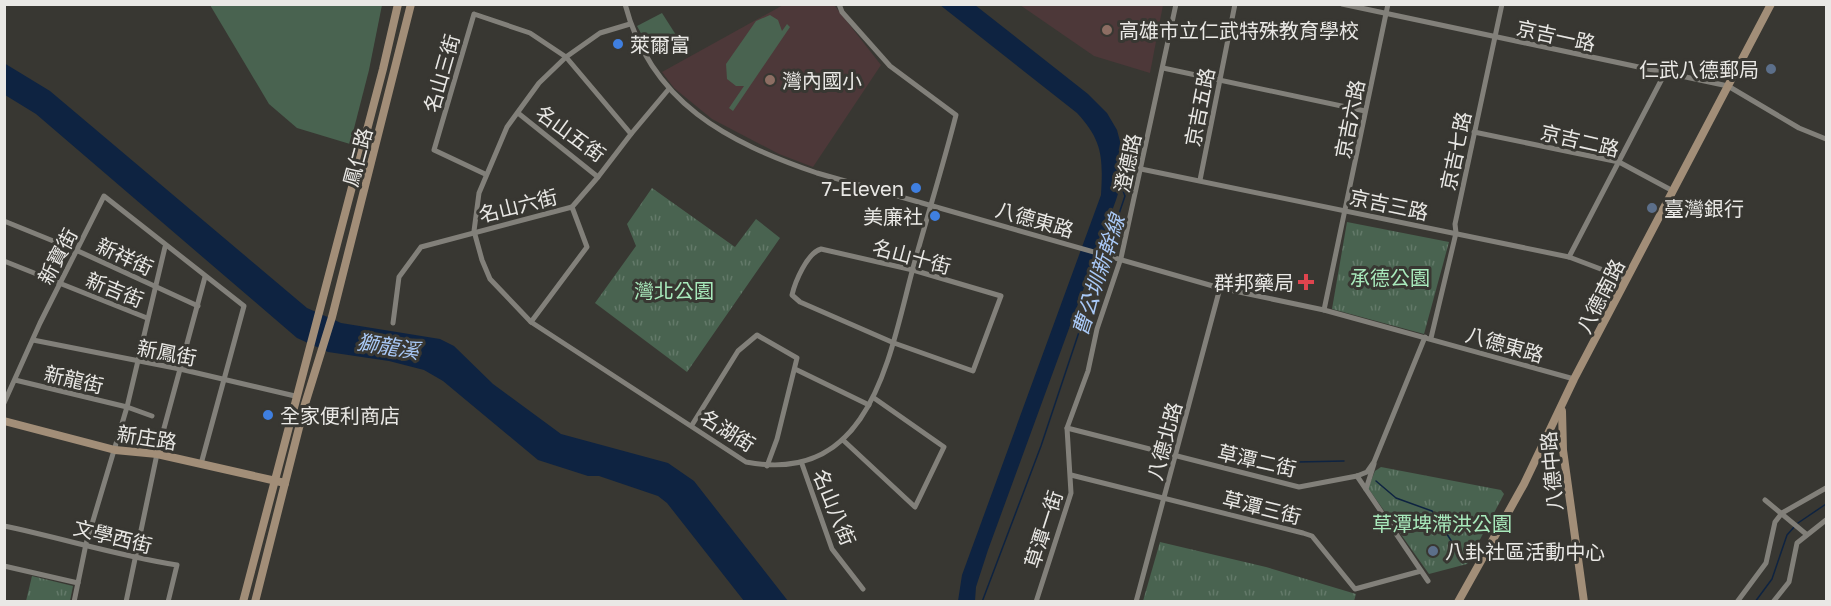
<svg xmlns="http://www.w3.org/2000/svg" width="1831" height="606" viewBox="0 0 1831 606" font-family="'Golos Text','Noto Sans TC',sans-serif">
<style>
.education{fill:#4d3839}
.grass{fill:#496350}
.park{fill:url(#park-tufts)}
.water{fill:#0e2341}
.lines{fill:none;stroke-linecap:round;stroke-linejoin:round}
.stream{stroke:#0e2341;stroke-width:1.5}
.street{stroke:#82807a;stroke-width:5}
.secondary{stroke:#a28e78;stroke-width:8}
.education-dot{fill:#8d6e63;stroke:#383732;stroke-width:2}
.shop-dot{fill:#3f7fe0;stroke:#383732;stroke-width:2}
.service-dot{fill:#5c6f8a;stroke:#383732;stroke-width:2}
.health-dot{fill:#e0444e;stroke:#383732;stroke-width:2}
.labels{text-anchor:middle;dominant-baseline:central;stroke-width:6;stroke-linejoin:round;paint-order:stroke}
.poi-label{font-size:20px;fill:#e9e8e5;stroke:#383732;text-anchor:start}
.street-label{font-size:20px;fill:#e9e8e5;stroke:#383732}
.park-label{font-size:20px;fill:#a8e9bb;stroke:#383732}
.water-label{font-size:21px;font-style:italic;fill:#a9c9f7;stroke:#383732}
</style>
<defs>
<pattern id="park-tufts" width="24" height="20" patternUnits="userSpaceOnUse" patternTransform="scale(1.5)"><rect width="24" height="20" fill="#496350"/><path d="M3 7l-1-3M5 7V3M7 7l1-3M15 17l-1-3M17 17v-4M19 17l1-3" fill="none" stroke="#637969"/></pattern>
</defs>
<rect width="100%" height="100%" fill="#383732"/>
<g class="education">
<path d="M 785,4 L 834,5 L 881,65 L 813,167 L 779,154 L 712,119 L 674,88 L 662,72 Z"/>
<path d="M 1020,5 L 1163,5 L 1150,73 L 1094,56 Z"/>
</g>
<g class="grass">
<path d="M 210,5 L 382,5 L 369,70 L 350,144 L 297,128 L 269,104 Z"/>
<path d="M 662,13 L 676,35 L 649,48 L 637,26 Z"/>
<path d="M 770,15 L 778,20 L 782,31 L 787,24 L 790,27 L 733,111 L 729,108 L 744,86 L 736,86 L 727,79 L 726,64 L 756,21 Z"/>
</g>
<g class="park">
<path d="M 652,188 L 735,247 L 756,219 L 780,238 L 687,372 L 595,303 L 636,246 L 627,224 Z"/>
<path d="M 1347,222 L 1449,242 L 1424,334 L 1332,309 Z"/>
<path d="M 1381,467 L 1501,490 L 1504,494 L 1467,564 L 1429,574 L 1368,488 L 1375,471 Z"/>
<path d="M 1160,542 L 1266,567 L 1356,594 L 1354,601 L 1143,601 Z"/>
<path d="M 32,576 L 73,586 L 70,601 L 26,601 Z"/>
</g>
<g class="water">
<path d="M 940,5 L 975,5 L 1088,94 L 1107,113 L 1117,130 L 1122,149 L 1122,181 L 1116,200 L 988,550 L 976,587 L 975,601 L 958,601 L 962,575 L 1101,195 C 1103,158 1103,141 1077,113 Z"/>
<path d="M 4,63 L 50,91 L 307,308 L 341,323 L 440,339 L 454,346 L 493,384 L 561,434 L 668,463 L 694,481 L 788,601 L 744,601 L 667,503 L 658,496 L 599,476 L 588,476 L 538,460 L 443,381 L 424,370 L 389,361 L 328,352 L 297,338 L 36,114 L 5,95 Z"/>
</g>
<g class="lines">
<g class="stream">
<path d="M 1106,252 L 1125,196 L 1121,186"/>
<path d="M 1277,468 L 1297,462 L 1344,461"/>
<path d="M 1376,481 L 1396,498 L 1432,511 L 1463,559"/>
<path d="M 1798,523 L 1826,504"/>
<path d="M 982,602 L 1041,446 L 1104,257"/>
<path d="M 1755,602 L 1772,579 L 1787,535 L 1795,526"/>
</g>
<g class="street">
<path d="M 625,4 C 651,103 727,142 817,173 L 1220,288 L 1324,310 L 1574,379"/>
<path d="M 1342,4 L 1728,86 L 1799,128 L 1826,139"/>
<path d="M 630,24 L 600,33 L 566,57 L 539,83 L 507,127 L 479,193 L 474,231 L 482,260 L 490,279 L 531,322 L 746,462 C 871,486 889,357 913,268 C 927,217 943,166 956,115 L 890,66 L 842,12 L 839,4"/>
<path d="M 1163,68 L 1365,111"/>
<path d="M 1474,132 L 1619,162 L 1673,191"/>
<path d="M 631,134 L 668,90"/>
<path d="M 1141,169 L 1569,257 L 1627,279"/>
<path d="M 485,174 L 434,150 L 474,14 L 530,33 L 566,57 L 631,134 L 598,177 L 518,113"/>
<path d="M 1200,180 L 1235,4"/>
<path d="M 572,207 L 598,177"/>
<path d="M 4,221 L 78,251 L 198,306"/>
<path d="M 821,249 L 913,270 L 1001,296 L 973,371 L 894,343 L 800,302 L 792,295 C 795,282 807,253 821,249 Z"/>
<path d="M 1569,257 L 1665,73"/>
<path d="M 4,261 L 147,318"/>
<path d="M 1324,310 L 1388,4"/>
<path d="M 393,323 L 399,277 L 421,247 L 572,207 L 587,247 L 531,322"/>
<path d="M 1431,338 L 1456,233 L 1455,224 L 1502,4"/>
<path d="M 33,340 L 180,369 L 295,396"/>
<path d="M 795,369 L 869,405"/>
<path d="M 15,380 L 127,407 L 152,416"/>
<path d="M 4,403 L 40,323 L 104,196 L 244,306 L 201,464"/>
<path d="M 692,425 L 738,351 L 757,335 L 797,358 L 777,439 L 767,466"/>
<path d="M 1067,428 L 1299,487 L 1357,476 L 1367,472 L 1374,462 L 1425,337"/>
<path d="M 843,440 L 915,507 L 944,447 L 874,398"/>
<path d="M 802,464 L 832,549 L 863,589"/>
<path d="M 1071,475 L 1303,533 L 1312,536 L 1355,589 L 1421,571"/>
<path d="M 1357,476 L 1428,581"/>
<path d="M 1366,489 L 1374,464"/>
<path d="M 1765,500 L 1806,534"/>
<path d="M 4,526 C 62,538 119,556 177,565 L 168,602"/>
<path d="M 4,566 L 78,583"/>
<path d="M 74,602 L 86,544 L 127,407 L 165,247"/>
<path d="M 126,602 L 157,454 L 205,277"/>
<path d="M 1036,602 L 1071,493 L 1067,428 L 1088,371 L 1097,329 L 1121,258 L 1176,4"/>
<path d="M 1136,602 L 1220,288"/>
<path d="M 1737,602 L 1766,563 L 1775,522 L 1782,513 L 1826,488"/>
<path d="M 1773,602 L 1789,582 L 1797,543 L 1826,520"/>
</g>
<g class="secondary">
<path d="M 1562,411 L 1563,450 L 1584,602"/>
<path d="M 4,421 L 115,450 L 157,454 L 285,483"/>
<path d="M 243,602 L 383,69 L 398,4"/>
<path d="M 255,602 L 305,404 L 332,317 L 411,4"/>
<path d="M 1458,602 L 1524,484 L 1574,379 L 1771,4"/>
</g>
</g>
<g class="education-dot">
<circle cx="1107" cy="30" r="6"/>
<circle cx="770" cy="80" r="6"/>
</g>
<g class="shop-dot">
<circle cx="618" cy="44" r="6"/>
<circle cx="916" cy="188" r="6"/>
<circle cx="935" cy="216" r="6"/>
<circle cx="268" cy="415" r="6"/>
</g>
<g class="service-dot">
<circle cx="1771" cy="69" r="6"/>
<circle cx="1652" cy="208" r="6"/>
<circle cx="1433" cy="551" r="6"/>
</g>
<path class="health-dot" d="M1303 273h6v6h6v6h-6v6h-6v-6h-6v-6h6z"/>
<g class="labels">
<g class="poi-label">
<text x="1119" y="30">高雄市立仁武特殊教育學校</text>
<text x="630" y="44">萊爾富</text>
<text x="1759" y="69" text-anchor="end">仁武八德郵局</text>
<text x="782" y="80">灣內國小</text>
<text x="904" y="188" text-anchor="end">7-Eleven</text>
<text x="1664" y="208">臺灣銀行</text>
<text x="923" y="216" text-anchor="end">美廉社</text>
<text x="1294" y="282" text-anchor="end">群邦藥局</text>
<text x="280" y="415">全家便利商店</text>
<text x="1445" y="551">八卦社區活動中心</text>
</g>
<g class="street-label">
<text transform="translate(1556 35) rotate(12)">京吉一路</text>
<text transform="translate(441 73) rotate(-74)">名山三街</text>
<text transform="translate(1199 107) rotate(-79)">京吉五路</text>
<text transform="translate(1349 119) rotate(-79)">京吉六路</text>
<text transform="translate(571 133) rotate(36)">名山五街</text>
<text transform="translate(1580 140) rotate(13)">京吉二路</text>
<text transform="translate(1455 151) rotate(-78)">京吉七路</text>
<text transform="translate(357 157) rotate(-75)">鳳仁路</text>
<text transform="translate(1127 163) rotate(-78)">澄德路</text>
<text transform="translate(1389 204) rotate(12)">京吉三路</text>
<text transform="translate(518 205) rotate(-14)">名山六街</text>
<text transform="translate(1035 219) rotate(16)">八德東路</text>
<text transform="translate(57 256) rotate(-62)">新寶街</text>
<text transform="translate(125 256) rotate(25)">新祥街</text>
<text transform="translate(912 256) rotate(15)">名山十街</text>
<text transform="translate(115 289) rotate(22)">新吉街</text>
<text transform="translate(1600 296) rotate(-63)">八德南路</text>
<text transform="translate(1505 344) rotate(16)">八德東路</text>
<text transform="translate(167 352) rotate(11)">新鳳街</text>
<text transform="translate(74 379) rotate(13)">新龍街</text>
<text transform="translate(728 430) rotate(32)">名湖街</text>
<text transform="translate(147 437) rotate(9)">新庄路</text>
<text transform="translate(1164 441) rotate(-75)">八德北路</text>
<text transform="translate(1257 460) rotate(13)">草潭二街</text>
<text transform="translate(1551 471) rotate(-95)">八德中路</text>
<text transform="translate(835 507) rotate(68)">名山八街</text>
<text transform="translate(1262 507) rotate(14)">草潭三街</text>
<text transform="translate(1043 529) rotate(-72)">草潭一街</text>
<text transform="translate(113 536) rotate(14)">文學西街</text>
</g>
<g class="park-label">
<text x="1390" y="277">承德公園</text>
<text x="674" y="290">灣北公園</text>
<text x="1442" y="523">草潭埤滯洪公園</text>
</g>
<g class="water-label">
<text transform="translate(1098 275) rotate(-72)">曹公圳新幹線</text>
<text transform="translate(388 346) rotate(9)">獅龍溪</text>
</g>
</g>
<rect width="1831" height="606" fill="none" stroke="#e9e8e5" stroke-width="12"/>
</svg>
